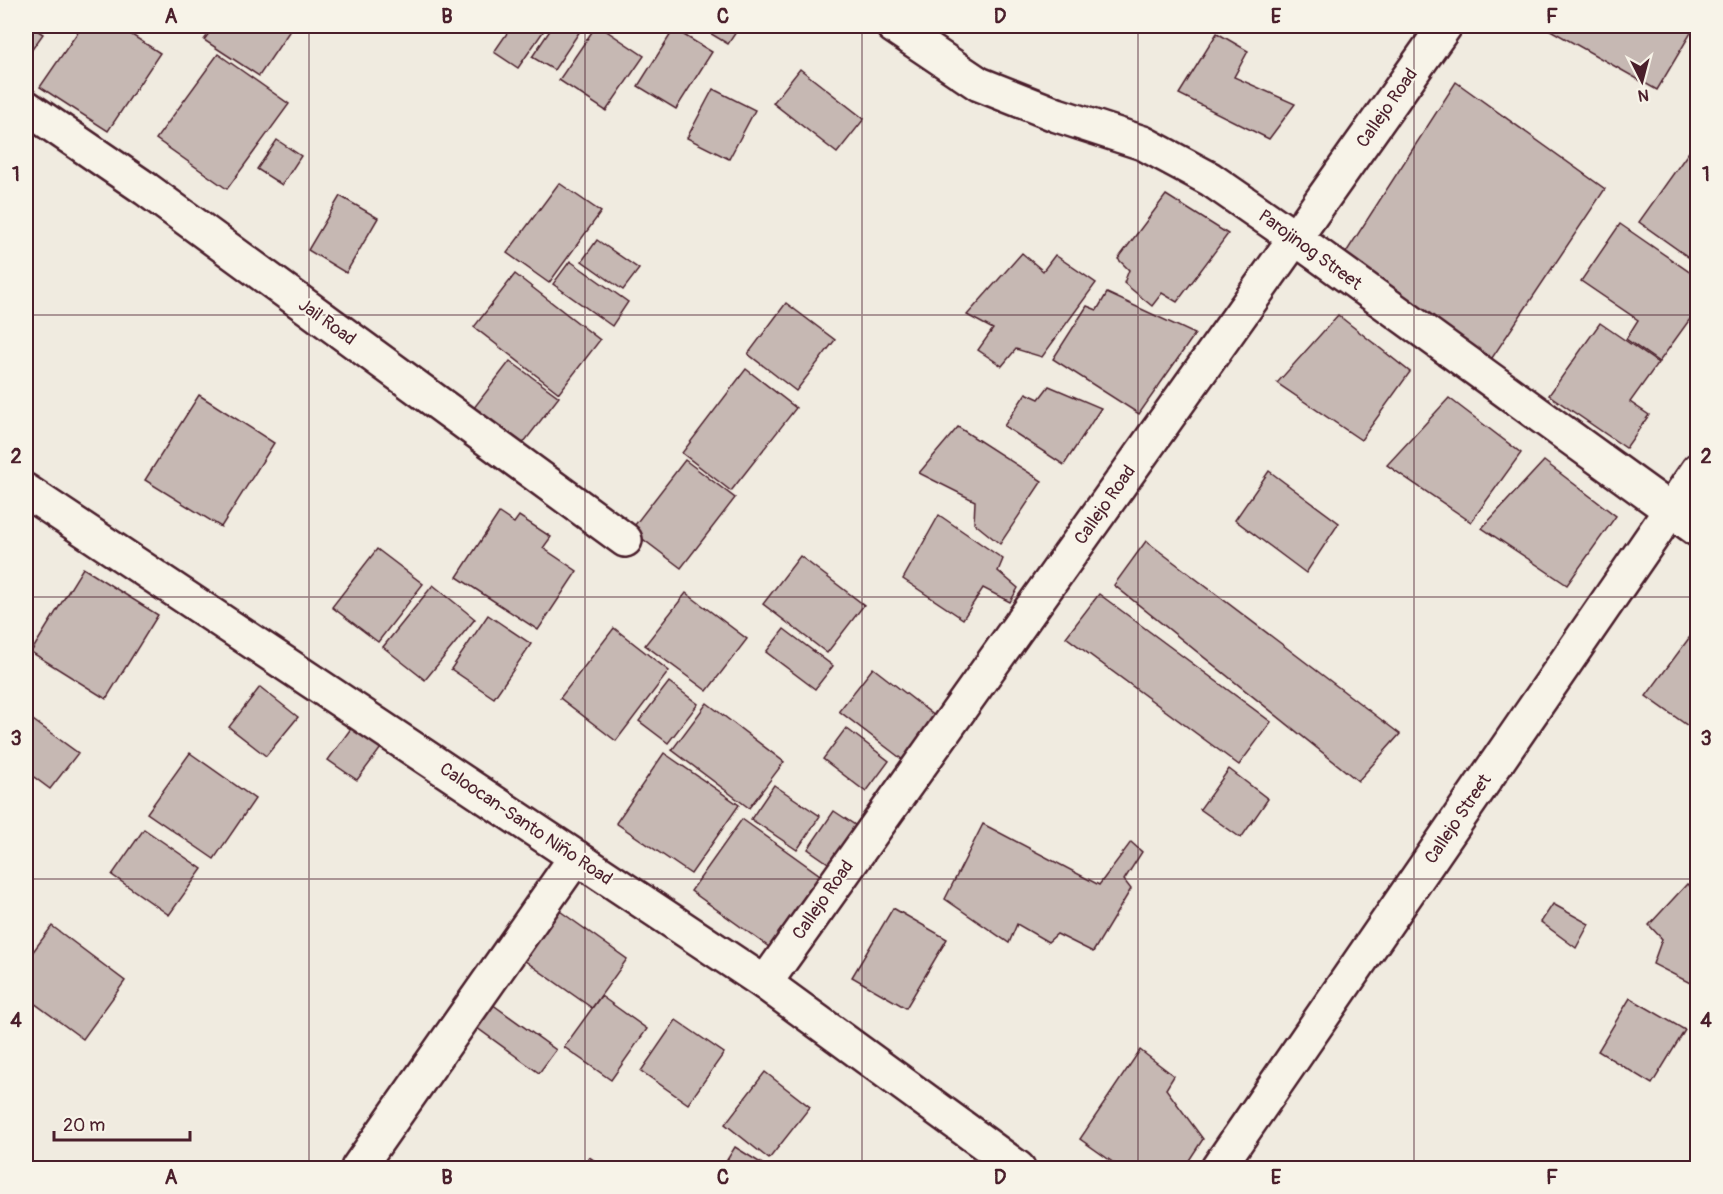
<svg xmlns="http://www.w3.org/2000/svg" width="1723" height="1194" viewBox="0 0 1723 1194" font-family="Pangolin,sans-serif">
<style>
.building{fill:#c6b8b3;stroke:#4a1f2b;stroke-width:1.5}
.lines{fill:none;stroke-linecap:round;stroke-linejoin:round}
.minor-casing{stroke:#4a1f2b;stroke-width:38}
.tertiary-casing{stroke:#4a1f2b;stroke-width:38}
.minor{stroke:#f7f3e8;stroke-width:33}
.tertiary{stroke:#f7f3e8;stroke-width:33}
.grid{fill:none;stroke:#4a1f2b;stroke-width:1.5;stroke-opacity:0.55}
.labels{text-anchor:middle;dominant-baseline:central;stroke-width:4.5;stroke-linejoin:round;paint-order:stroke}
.street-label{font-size:18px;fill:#4a1f2b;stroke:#f7f3e8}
.neatline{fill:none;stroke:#4a1f2b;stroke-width:2}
.grid-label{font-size:20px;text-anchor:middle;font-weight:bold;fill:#4a1f2b}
</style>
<rect width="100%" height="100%" fill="#f0ebe0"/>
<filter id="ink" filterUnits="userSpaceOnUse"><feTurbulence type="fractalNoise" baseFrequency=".0167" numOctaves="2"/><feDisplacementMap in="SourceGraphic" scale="12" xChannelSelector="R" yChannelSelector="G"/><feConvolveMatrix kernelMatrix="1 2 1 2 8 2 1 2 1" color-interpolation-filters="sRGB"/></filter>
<g filter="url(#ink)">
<g class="building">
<path d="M 26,26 L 30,26 L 43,34 L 26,58 Z"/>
<path d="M 82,26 L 118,26 L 160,53 L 108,131 L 40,87 Z"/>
<path d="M 214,26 L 293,26 L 259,76 L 204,40 Z"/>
<path d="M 512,26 L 547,26 L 518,68 L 494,52 Z"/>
<path d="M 553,26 L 578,26 L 582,28 L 554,70 L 532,57 Z"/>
<path d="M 596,26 L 599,26 L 644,56 L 606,111 L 559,80 Z"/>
<path d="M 698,26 L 740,26 L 728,44 Z"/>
<path d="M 1543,26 L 1695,26 L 1657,90 Z"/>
<path d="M 674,29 L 712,52 L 676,109 L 638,86 Z"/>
<path d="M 1217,33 L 1248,51 L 1234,77 L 1295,104 L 1269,139 L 1179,94 Z"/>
<path d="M 218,54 L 289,104 L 227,189 L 156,139 Z"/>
<path d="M 800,69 L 864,119 L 837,153 L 773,103 Z"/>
<path d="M 1456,82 L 1605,189 L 1490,361 L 1345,254 Z"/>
<path d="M 713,89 L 755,110 L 729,159 L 687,138 Z"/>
<path d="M 277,140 L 301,156 L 282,185 L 257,169 Z"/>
<path d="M 1696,142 L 1698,143 L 1698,264 L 1639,222 Z"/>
<path d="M 559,183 L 601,212 L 549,283 L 507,253 Z"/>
<path d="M 1166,195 L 1228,234 L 1177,302 L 1162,293 L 1152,306 L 1124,283 L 1129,270 L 1118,259 Z"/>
<path d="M 340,196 L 378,218 L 346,273 L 308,250 Z"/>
<path d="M 1620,224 L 1698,278 L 1698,308 L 1659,362 L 1626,339 L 1638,320 L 1581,281 Z"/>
<path d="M 597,240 L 639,269 L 623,290 L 582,261 Z"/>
<path d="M 1022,253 L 1043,271 L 1055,255 L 1096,283 L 1042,357 L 1016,349 L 1002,366 L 978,350 L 993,329 L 967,315 Z"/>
<path d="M 570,261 L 628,302 L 612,326 L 553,284 Z"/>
<path d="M 515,274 L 600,340 L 559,393 L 474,327 Z"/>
<path d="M 1107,293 L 1195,334 L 1139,414 L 1053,359 L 1087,306 L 1097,310 Z"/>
<path d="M 786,303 L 835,340 L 796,391 L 748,354 Z"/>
<path d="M 1338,315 L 1410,372 L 1361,440 L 1277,383 Z"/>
<path d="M 1600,323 L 1658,363 L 1630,402 L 1649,415 L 1626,448 L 1549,395 Z"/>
<path d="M 510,361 L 559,397 L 521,446 L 473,409 Z"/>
<path d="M 746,369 L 796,408 L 731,491 L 682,453 Z"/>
<path d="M 1049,386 L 1101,408 L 1064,465 L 1004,426 L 1026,393 L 1039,399 Z"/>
<path d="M 199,395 L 274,443 L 221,527 L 145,480 Z"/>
<path d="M 1449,398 L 1521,453 L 1471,522 L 1387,465 Z"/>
<path d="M 958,427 L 1042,481 L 1000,544 L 974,523 L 975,501 L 919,473 Z"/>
<path d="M 685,460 L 735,498 L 681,568 L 631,530 Z"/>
<path d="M 1544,461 L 1616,516 L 1567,585 L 1482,528 Z"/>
<path d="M 1269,471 L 1339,523 L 1306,573 L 1235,520 Z"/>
<path d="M 499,513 L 514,523 L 519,516 L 551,537 L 543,548 L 577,571 L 538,630 L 457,577 Z"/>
<path d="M 939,515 L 1003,559 L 998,571 L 1018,588 L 1010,602 L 983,588 L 963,619 L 903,579 Z"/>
<path d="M 1146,541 L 1400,734 L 1358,781 L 1114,585 Z"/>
<path d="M 377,549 L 423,584 L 378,642 L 332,607 Z"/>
<path d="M 800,556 L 864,605 L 827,653 L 763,604 Z"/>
<path d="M 83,568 L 158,615 L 106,699 L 31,652 Z"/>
<path d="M 433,585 L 475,619 L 425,680 L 383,647 Z"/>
<path d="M 686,593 L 747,639 L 707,691 L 645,645 Z"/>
<path d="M 1099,594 L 1271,722 L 1239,765 L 1066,637 Z"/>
<path d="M 488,615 L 531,644 L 494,698 L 451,669 Z"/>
<path d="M 1698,626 L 1698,733 L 1646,696 Z"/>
<path d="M 614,628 L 669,671 L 616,741 L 560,698 Z"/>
<path d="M 784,629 L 833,666 L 815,689 L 766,652 Z"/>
<path d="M 873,668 L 936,717 L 903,760 L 839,711 Z"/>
<path d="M 669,682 L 698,704 L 668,743 L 639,721 Z"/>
<path d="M 260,687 L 298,717 L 266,756 L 229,727 Z"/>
<path d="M 707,703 L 784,762 L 749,808 L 672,750 Z"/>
<path d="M 26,715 L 78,753 L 50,789 L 26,771 Z"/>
<path d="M 355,723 L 360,733 L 381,748 L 357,780 L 328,760 Z"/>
<path d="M 846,728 L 889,761 L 866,792 L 823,759 Z"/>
<path d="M 190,753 L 255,799 L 214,859 L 147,813 Z"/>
<path d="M 664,753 L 739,805 L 691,874 L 616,823 Z"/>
<path d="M 1229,769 L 1268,799 L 1241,838 L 1200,809 Z"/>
<path d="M 774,785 L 820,816 L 797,850 L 751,819 Z"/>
<path d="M 834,811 L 858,827 L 831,865 L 808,849 Z"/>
<path d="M 742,819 L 820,875 L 769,947 L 691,891 Z"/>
<path d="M 983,824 L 1099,885 L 1131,842 L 1142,852 L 1124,880 L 1131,889 L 1093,952 L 1057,934 L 1048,942 L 1017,924 L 1009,943 L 945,899 Z"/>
<path d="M 144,829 L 202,869 L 169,915 L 112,875 Z"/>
<path d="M 1687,884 L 1698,891 L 1698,987 L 1653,964 L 1662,939 L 1649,925 Z"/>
<path d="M 1553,904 L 1589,924 L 1576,948 L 1541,922 Z"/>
<path d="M 893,908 L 947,939 L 906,1008 L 852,977 Z"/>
<path d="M 557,909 L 627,959 L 592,1008 L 521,958 Z"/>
<path d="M 52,926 L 125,981 L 83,1039 L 26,997 L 26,961 Z"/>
<path d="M 1698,990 L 1698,1013 L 1692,1010 Z"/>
<path d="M 601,996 L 647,1029 L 611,1080 L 564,1047 Z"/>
<path d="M 1630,998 L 1685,1030 L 1652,1084 L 1598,1051 Z"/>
<path d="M 485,999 L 556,1050 L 539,1073 L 469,1022 Z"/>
<path d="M 676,1020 L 724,1053 L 688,1104 L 641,1071 Z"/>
<path d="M 1140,1050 L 1174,1076 L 1166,1089 L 1203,1139 L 1184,1168 L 1121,1168 L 1080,1139 Z"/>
<path d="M 765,1072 L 810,1107 L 769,1159 L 725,1124 Z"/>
<path d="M 735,1147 L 764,1165 L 762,1168 L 722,1168 Z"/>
<path d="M 589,1157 L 606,1168 L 581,1168 Z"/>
<path d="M 690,1162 L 698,1168 L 685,1168 Z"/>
</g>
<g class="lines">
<defs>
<g id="minor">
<path d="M 893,26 L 979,84 L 1057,115 L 1143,143 L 1210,179 L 1295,238 L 1698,530"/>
<path d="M 26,107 L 146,189 L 625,540"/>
<path d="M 765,983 L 1295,238 L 1445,26"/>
<path d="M 358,1168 L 576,857"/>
<path d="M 1218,1168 L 1698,470"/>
</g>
<path id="tertiary" d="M 26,491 L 765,983 L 1018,1168"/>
</defs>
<use href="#minor" class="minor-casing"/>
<use href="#tertiary" class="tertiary-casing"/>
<use href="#minor" class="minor"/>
<use href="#tertiary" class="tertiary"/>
</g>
</g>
<path class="grid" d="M 309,26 L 309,1168M 585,26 L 585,1168M 862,26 L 862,1168M 1138,26 L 1138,1168M 1414,26 L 1414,1168M 26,315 L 1698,315M 26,597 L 1698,597M 26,879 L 1698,879"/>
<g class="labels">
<g class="street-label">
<text transform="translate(1387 108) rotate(-55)">Callejo Road</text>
<text transform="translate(1310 250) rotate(36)">Parojinog Street</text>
<text transform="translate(327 322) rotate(36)">Jail Road</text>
<text transform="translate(1105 505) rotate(-55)">Callejo Road</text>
<text transform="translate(1458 819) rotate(-56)">Callejo Street</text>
<text transform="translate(526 824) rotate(34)">Caloocan-Santo Niño Road</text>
<text transform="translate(823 900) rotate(-55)">Callejo Road</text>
</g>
</g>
<rect width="1723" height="1194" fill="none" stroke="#f7f3e8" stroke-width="66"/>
<g transform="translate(1642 81) rotate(174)" stroke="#f7f3e8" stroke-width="4.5" paint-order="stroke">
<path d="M0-4.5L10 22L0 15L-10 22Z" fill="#4a1f2b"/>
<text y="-9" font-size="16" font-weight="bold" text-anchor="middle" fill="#4a1f2b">N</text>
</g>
<path d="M54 1131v9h136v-9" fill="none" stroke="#4a1f2b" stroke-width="3"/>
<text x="63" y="1131" font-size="18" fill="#4a1f2b" stroke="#f7f3e8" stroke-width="4.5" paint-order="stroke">20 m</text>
<rect x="33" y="33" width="1657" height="1128" class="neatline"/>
<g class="grid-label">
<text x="171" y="23">A</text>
<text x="447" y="23">B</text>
<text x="723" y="23">C</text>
<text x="1000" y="23">D</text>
<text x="1276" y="23">E</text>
<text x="1552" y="23">F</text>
<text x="16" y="181">1</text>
<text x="1706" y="181">1</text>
<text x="16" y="463">2</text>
<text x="1706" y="463">2</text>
<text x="16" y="745">3</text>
<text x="1706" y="745">3</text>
<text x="16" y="1027">4</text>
<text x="1706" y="1027">4</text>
<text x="171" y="1184">A</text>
<text x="447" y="1184">B</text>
<text x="723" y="1184">C</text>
<text x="1000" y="1184">D</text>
<text x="1276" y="1184">E</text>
<text x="1552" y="1184">F</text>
</g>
</svg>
